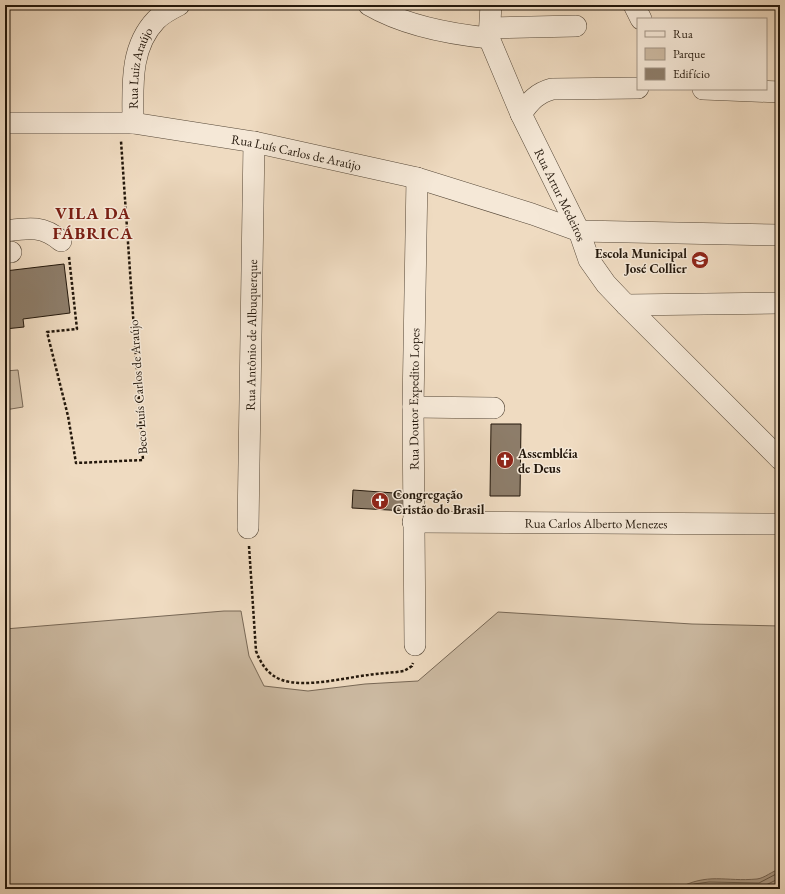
<svg xmlns="http://www.w3.org/2000/svg" width="785" height="894" viewBox="0 0 785 894" font-family="'EB Garamond',serif">
<style>
.green{fill:#ccbaa2;stroke:#786856}
.water{fill:#aa9883;stroke:#746453}
.lines{fill:none;stroke-linecap:round;stroke-linejoin:round}
.shore{stroke:#665847;stroke-width:1}
.building{fill:#8d7d6a;stroke:#23170b}
.minor-casing{stroke:#564838;stroke-width:22}
.path{stroke:#23170b;stroke-width:2.5;stroke-dasharray:3 2;stroke-linecap:butt}
.minor{stroke:#f5e8d7;stroke-width:21}
.labels{text-anchor:middle;dominant-baseline:central;stroke-width:3;stroke-linejoin:round;paint-order:stroke}
.street-label{font-size:13px;fill:#23170b;stroke:#f5e8d7}
.poi-label{font-size:13px;font-weight:bold;fill:#23170b;stroke:#f5e8d7;text-anchor:start}
.district-label{font-size:17px;font-weight:bold;letter-spacing:1px;fill:#7a1f14;stroke:#f5e8d7}
</style>
<rect width="100%" height="100%" fill="#efdbc1"/>
<filter id="stains"><feTurbulence type="fractalNoise" baseFrequency=".005" numOctaves="4"/><feColorMatrix values="0 0 0 0 .2 0 0 0 0 .09 0 0 0 0 .02 0 0 0 .5 -.17"/></filter>
<radialGradient id="worn" r=".72"><stop offset=".6" stop-color="#630" stop-opacity="0"/><stop offset="1" stop-color="#630" stop-opacity=".3"/></radialGradient>
<g class="green">
<path d="M 18,370 L 23,407 L 5,410 L 5,371 Z"/>
<path d="M 224,611 L 241,611 L 249,656 L 264,686 L 308,691 L 365,684 L 418,681 L 498,612 L 692,624 L 780,626 L 780,889 L 5,889 L 5,629 Z"/>
</g>
<path class="water" d="M 780,869 L 780,889 L 677,889 C 708,872 725,882 757,879 C 765,878 772,871 780,869 Z"/>
<g class="lines">
<g class="shore">
<path d="M 685,889 L 694,884 L 709,882 L 759,883 L 780,872"/>
<path d="M 697,889 L 709,887 L 760,888 L 780,878"/>
</g>
</g>
<g class="building">
<path d="M 64,264 L 70,313 L 23,319 L 24,327 L 5,329 L 5,271 Z"/>
<path d="M 491,424 L 521,424 L 520,496 L 490,496 Z"/>
<path d="M 353,490 L 408,494 L 407,511 L 352,508 Z"/>
</g>
<g class="lines">
<defs>
<g id="minor">
<path id="s1" d="M 369,5 C 405,26 449,34 489,38 L 521,114 L 579,231 L 589,260 L 606,284 L 626,305 L 780,459"/>
<path d="M 634,5 L 641,19"/>
<path d="M 490,28 L 576,26"/>
<path d="M 489,38 L 491,5"/>
<path d="M 703,89 L 780,92"/>
<path d="M 521,114 C 530,101 537,93 552,89 L 638,88"/>
<path id="s2" d="M 5,123 L 133,123 L 254,142 L 417,178 L 532,214 L 579,231 L 780,235"/>
<path id="s3" d="M 133,123 C 133,88 129,48 156,20 C 162,14 171,9 179,5"/>
<path d="M 5,231 C 28,228 43,225 61,241"/>
<path d="M 5,253 L 11,252"/>
<path d="M 626,305 L 780,303"/>
<path d="M 413,407 L 494,408"/>
<path id="s4" d="M 413,522 L 780,524"/>
<path id="s5" d="M 248,528 L 254,142"/>
<path id="s6" d="M 415,645 L 413,407 L 417,178"/>
</g>
</defs>
<use href="#minor" class="minor-casing"/>
<g class="path">
<path d="M 69,257 L 77,329 L 47,332 L 68,416 L 76,463 L 143,460 L 121,141"/>
<path d="M 249,546 L 256,651 C 261,664 268,675 282,680 C 305,688 344,678 368,675 C 380,673 392,673 404,671 L 412,666 L 413,663"/>
</g>
<use href="#minor" class="minor"/>
</g>
<defs>
<symbol id="school-disc" viewBox="-11 -11 22 22"><circle r="9.5" fill="#8f2418" stroke="#f5e8d7"/><path d="M0-5L7-2L0 1L-7-2ZM-4 1L0 2.5L4 1V4Q0 6-4 4Z" fill="#fff"/></symbol>
<symbol id="church-disc" viewBox="-11 -11 22 22"><circle r="9.5" fill="#8f2418" stroke="#f5e8d7"/><path d="M-1.2-6h2.4v3.5h3.3v2.4h-3.3V6h-2.4V-.1h-3.3v-2.4h3.3Z" fill="#fff"/></symbol>
</defs>
<g fill-rule="evenodd">
<use href="#school-disc" x="690" y="250" width="20" height="20"/>
<use href="#church-disc" x="495" y="450" width="20" height="20"/>
<use href="#church-disc" x="370" y="491" width="20" height="20"/>
</g>
<g class="labels">
<g class="street-label">
<text stroke="none"><textPath href="#s3" startOffset="56">Rua Luiz Araújo</textPath></text>
<text stroke="none"><textPath href="#s2" startOffset="294">Rua Luís Carlos de Araújo</textPath></text>
<text stroke="none"><textPath href="#s1" startOffset="298">Rua Artur Medeiros</textPath></text>
<text stroke="none"><textPath href="#s5" startOffset="193">Rua Antônio de Albuquerque</textPath></text>
<text transform="translate(138 387) rotate(-94)">Beco Luís Carlos de Araújo</text>
<text stroke="none"><textPath href="#s6" startOffset="246">Rua Doutor Expedito Lopes</textPath></text>
<text stroke="none"><textPath href="#s4" startOffset="183">Rua Carlos Alberto Menezes</textPath></text>
</g>
<g class="poi-label">
<text x="687" y="253" text-anchor="end">Escola Municipal<tspan x="687" dy="15">José Collier</tspan></text>
<text x="518" y="453">Assembléia<tspan x="518" dy="15">de Deus</tspan></text>
<text x="393" y="494">Congregação<tspan x="393" dy="15">Cristão do Brasil</tspan></text>
</g>
<g class="district-label">
<text x="93" y="213">VILA DA<tspan x="93" dy="20">FÁBRICA</tspan></text>
</g>
</g>
<rect width="785" height="894" fill="none" stroke="#efdbc1" stroke-width="20"/>
<rect x="6" y="6" width="773" height="882" fill="none" stroke="#23170b" stroke-width="2"/>
<rect x="10" y="10" width="765" height="874" fill="none" stroke="#23170b"/>
<rect x="637" y="18" width="130" height="72" fill="#f5e8d7" stroke="#a19485"/>
<rect x="645" y="31" width="20" height="6" fill="#f5e8d7" stroke="#a19485"/>
<text x="673" y="38" font-size="12" fill="#23170b">Rua</text>
<rect x="645" y="48" width="20" height="12" fill="#ccbaa2" stroke="#a19485"/>
<text x="673" y="58" font-size="12" fill="#23170b">Parque</text>
<rect x="645" y="68" width="20" height="12" fill="#8d7d6a" stroke="#a19485"/>
<text x="673" y="78" font-size="12" fill="#23170b">Edifício</text>
<rect width="100%" height="100%" filter="url(#stains)"/>
<rect width="100%" height="100%" fill="url(#worn)"/>
</svg>
